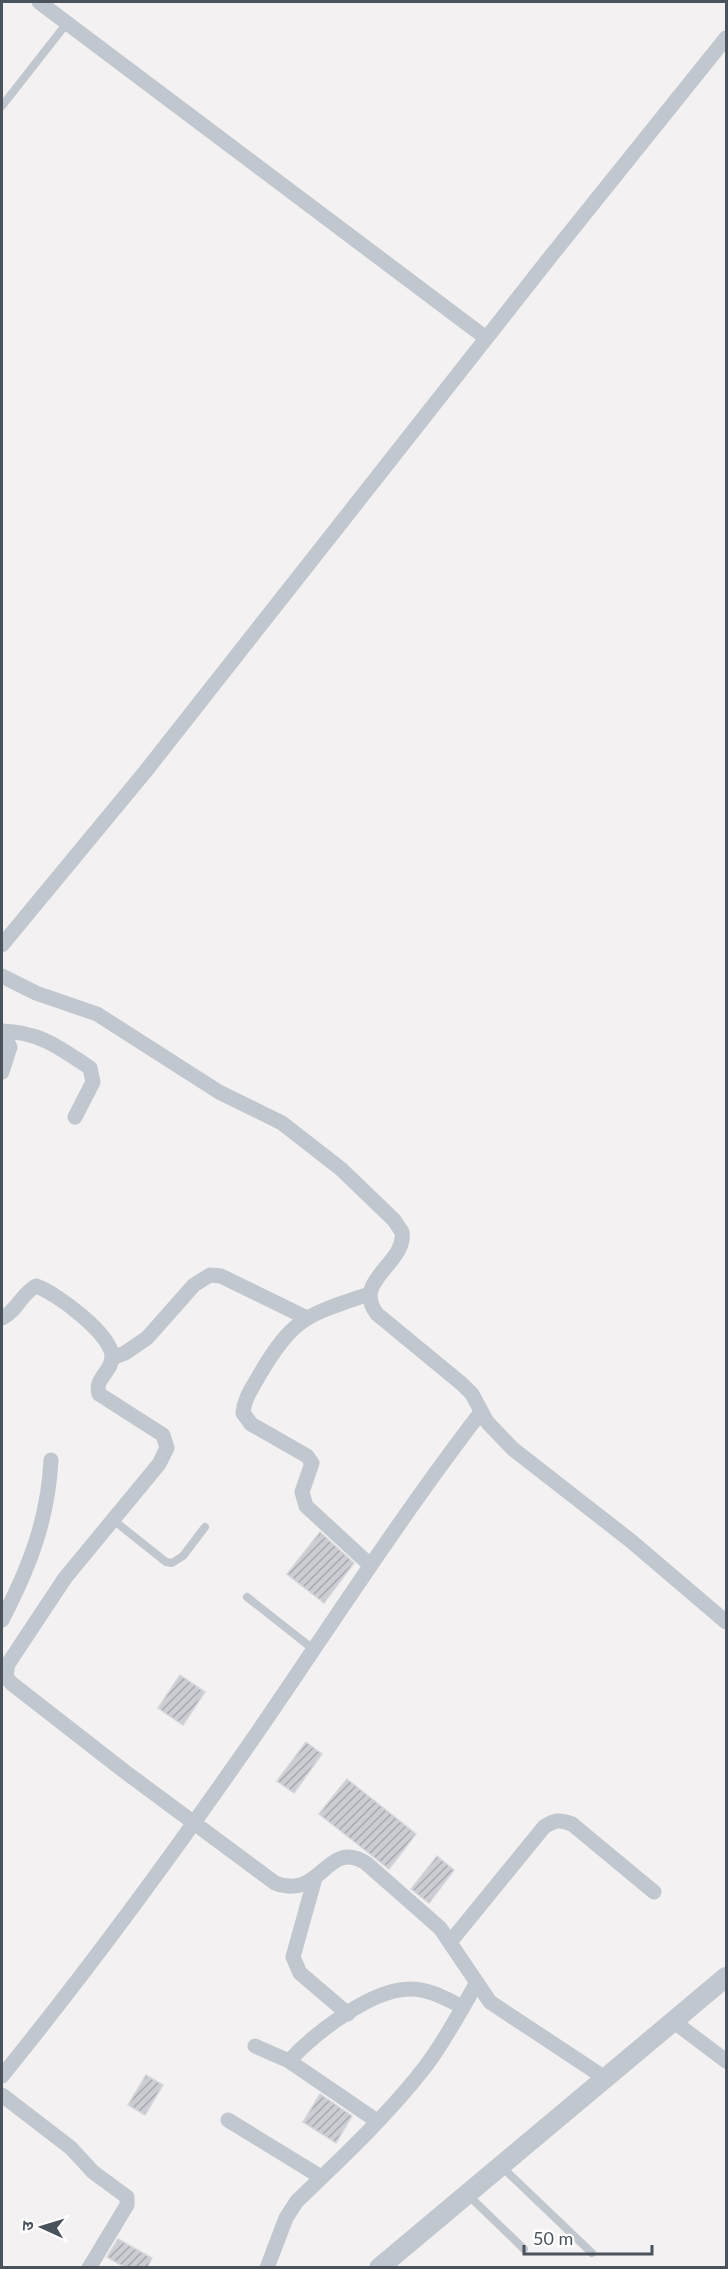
<svg xmlns="http://www.w3.org/2000/svg" width="728" height="2269" viewBox="0 0 728 2269" font-family="Lato,'Noto Sans Devanagari',sans-serif">
<style>
.building{fill:url(#building-hatch);stroke:#d5d7db;stroke-width:1.5}
.lines{fill:none;stroke-linecap:round;stroke-linejoin:round}
.service{stroke:#c0c7ce;stroke-width:8}
.minor{stroke:#c0c7ce;stroke-width:15}
.tertiary{stroke:#c0c7ce;stroke-width:20}
</style>
<defs>
<pattern id="building-hatch" width="6" height="6" patternUnits="userSpaceOnUse" patternTransform="scale(1.5)"><rect width="6" height="6" fill="#cbcdd2"/><path d="M-1 1l2-2M0 6l6-6M5 7l2-2" fill="none" stroke="#a7a9ae"/></pattern>
</defs>
<rect width="100%" height="100%" fill="#f3f1f1"/>
<g class="building">
<path d="M 320,1532 L 354,1563 L 324,1603 L 287,1574 Z"/>
<path d="M 180,1675 L 205,1692 L 183,1725 L 158,1708 Z"/>
<path d="M 306,1742 L 322,1754 L 294,1793 L 277,1781 Z"/>
<path d="M 347,1779 L 416,1834 L 389,1869 L 319,1814 Z"/>
<path d="M 437,1856 L 454,1870 L 429,1903 L 411,1889 Z"/>
<path d="M 146,2075 L 163,2085 L 145,2115 L 128,2105 Z"/>
<path d="M 320,2094 L 352,2116 L 336,2143 L 303,2122 Z"/>
<path d="M 118,2239 L 152,2258 L 147,2268 L 126,2268 L 107,2257 Z"/>
</g>
<g class="lines">
<g class="service">
<path d="M 2,106 L 67,23"/>
<path d="M 112,1519 L 166,1562 L 172,1563 L 183,1556 L 205,1527"/>
<path d="M 247,1597 L 313,1649"/>
<path d="M 502,2167 L 592,2253"/>
<path d="M 467,2194 L 524,2249"/>
</g>
<g class="minor">
<path d="M 39,2 L 486,338"/>
<path d="M 2,945 L 145,772 L 547,261 L 726,38"/>
<path d="M 2,976 L 36,993 L 97,1014 L 219,1092 L 282,1123 L 341,1169 L 394,1220 L 402,1232 C 407,1263 351,1281 377,1314 L 462,1384 L 472,1394 L 487,1422 L 513,1449 L 631,1541 L 726,1622"/>
<path d="M 2,1031 C 40,1032 60,1048 90,1068 L 93,1082 L 75,1117"/>
<path d="M 2,1031 L 10,1047 L 2,1072"/>
<path d="M 369,1294 C 308,1315 294,1316 260,1374 C 253,1387 244,1398 243,1413 L 251,1424 L 307,1456 L 312,1463 L 302,1492 L 306,1506 L 370,1565"/>
<path d="M 2,1318 C 17,1311 21,1294 36,1286 C 55,1292 113,1335 112,1357 C 112,1372 94,1378 99,1394 L 163,1435 L 167,1448 L 159,1464 L 65,1578 L 8,1664 L 6,1676 L 11,1683 L 124,1771 L 275,1883 C 322,1901 326,1838 366,1863 L 440,1928 L 490,2002 L 605,2078"/>
<path d="M 112,1358 L 125,1353 L 147,1338 L 194,1285 L 210,1275 L 221,1276 L 307,1318"/>
<path d="M 2,1620 C 29,1568 48,1520 51,1460"/>
<path d="M 315,1878 L 293,1957 L 300,1973 L 348,2014"/>
<path d="M 451,1941 L 544,1827 C 554,1820 560,1819 572,1824 L 654,1892"/>
<path d="M 673,2021 L 726,2061"/>
<path d="M 255,2046 L 289,2061 L 377,2121"/>
<path d="M 289,2061 C 314,2034 372,1988 411,1989 C 430,1989 446,1999 463,2007"/>
<path d="M 2,2076 C 92,1965 176,1850 257,1733 C 331,1625 401,1516 481,1412"/>
<path d="M 2,2095 L 71,2148 L 93,2172 L 127,2197 L 127,2205 L 89,2268"/>
<path d="M 228,2120 L 321,2177"/>
<path d="M 267,2268 L 286,2218 L 297,2201 C 341,2159 388,2115 425,2067 C 445,2041 460,2012 476,1984"/>
</g>
<path class="tertiary" d="M 379,2268 L 726,1977"/>
</g>
<rect width="728" height="2269" fill="none" stroke="#4a525c" stroke-width="6"/>
<g transform="translate(42 2227) rotate(274)" stroke="#ffffff" stroke-width="4.5" paint-order="stroke">
<path d="M0-4.5L10 22L0 15L-10 22Z" fill="#4a525c"/>
<text y="-9" font-size="16" font-weight="bold" text-anchor="middle" fill="#4a525c">उ</text>
</g>
<path d="M524 2245v9h128v-9" fill="none" stroke="#4a525c" stroke-width="3"/>
<text x="533" y="2245" font-size="18" fill="#4a525c" stroke="#ffffff" stroke-width="4.5" paint-order="stroke">50 m</text>
</svg>
